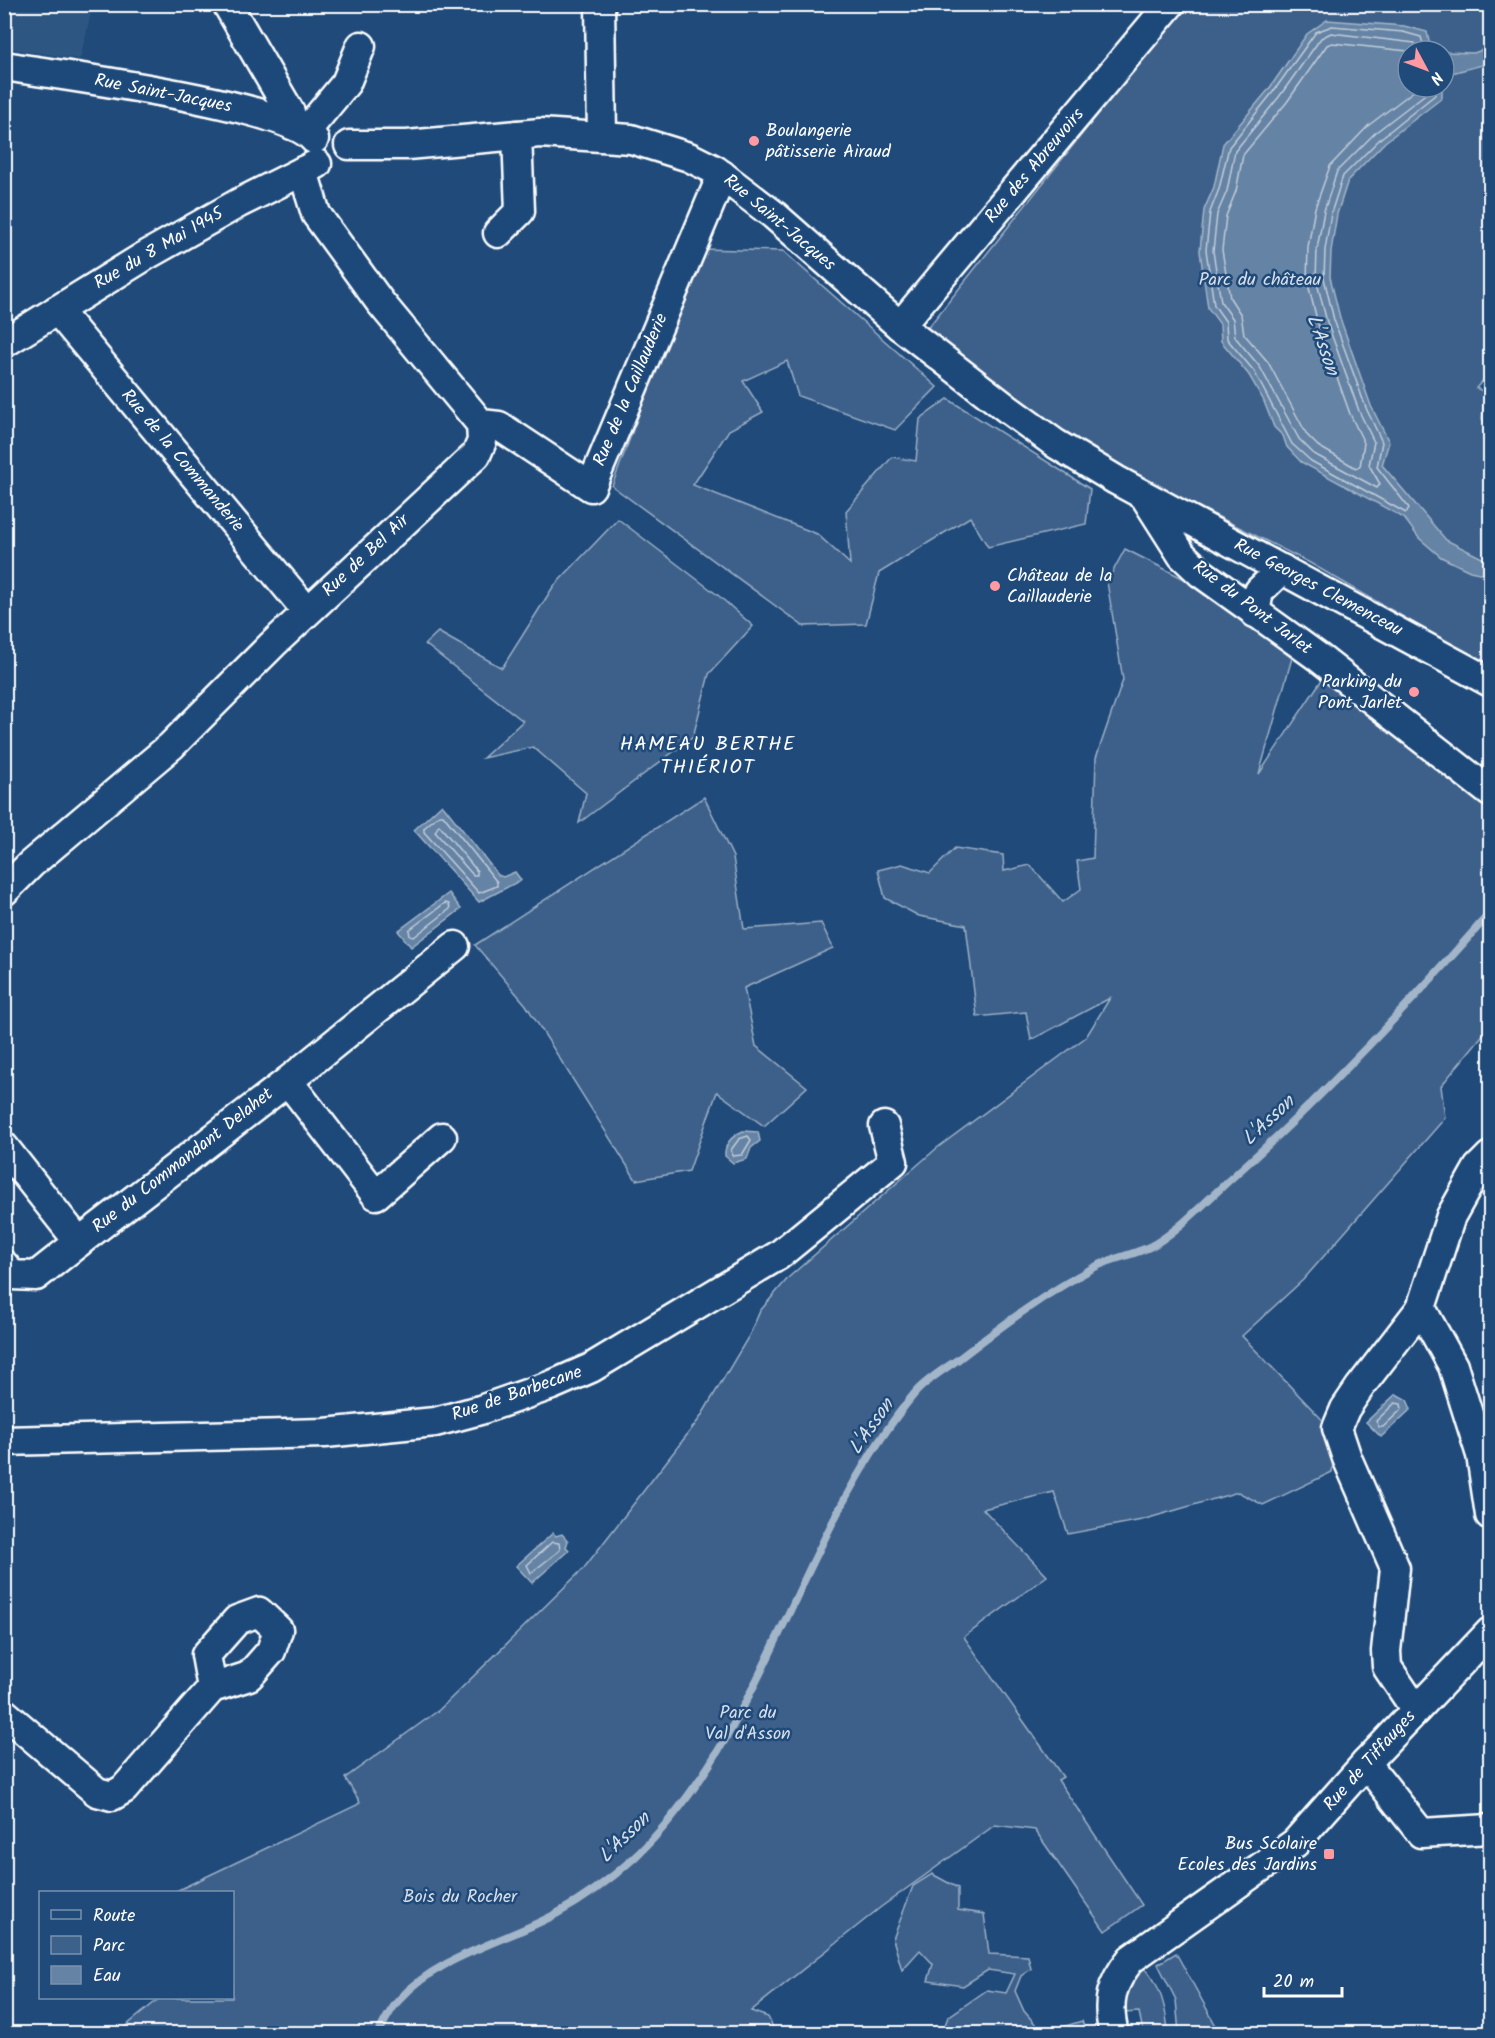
<svg xmlns="http://www.w3.org/2000/svg" width="1495" height="2038" viewBox="0 0 1495 2038" font-family="Kalam,sans-serif">
<style>
.built{fill:#2e5683}
.green{fill:#3c618b;stroke:#9eb0c5;stroke-width:1.5;fill-rule:evenodd}
.water{fill:#6583a4;stroke:#a3b5c8;stroke-width:1.5}
.lines{fill:none;stroke-linecap:round;stroke-linejoin:round}
.shore{stroke:#c1cddb;stroke-width:1.5}
.stream{stroke:#a3b5c8;stroke-width:8}
.street-casing{stroke:#fff;stroke-width:33}
.street{stroke:#1f4a7a;stroke-width:28}
.poi-dot{fill:#ff9aa2;stroke:#1f4a7a;stroke-width:2}
.labels{text-anchor:middle;dominant-baseline:central;stroke-width:5;stroke-linejoin:round;paint-order:stroke}
.street-label{font-size:18px;fill:#fff;stroke:#1f4a7a}
.poi-label{font-size:18px;fill:#fff;stroke:#1f4a7a;text-anchor:start}
.park-label{font-size:18px;fill:#d8dfe8;stroke:#1f4a7a}
.water-label{font-size:20px;font-style:italic;fill:#d8e0e8;stroke:#1f4a7a}
.neighbourhood-label{font-size:20px;letter-spacing:1.5px;fill:#fff;stroke:#1f4a7a}
</style>
<rect width="100%" height="100%" fill="#1f4a7a"/>
<filter id="ink" filterUnits="userSpaceOnUse"><feTurbulence type="fractalNoise" baseFrequency=".0167" numOctaves="2"/><feDisplacementMap in="SourceGraphic" scale="12" xChannelSelector="R" yChannelSelector="G"/><feConvolveMatrix kernelMatrix="1 2 1 2 8 2 1 2 1" color-interpolation-filters="sRGB"/></filter>
<g filter="url(#ink)">
<path class="built" d="M 4,5 L 93,5 L 80,59 L 5,48 Z"/>
<g class="green">
<path d="M 1185,5 L 1490,5 L 1490,373 L 1476,388 L 1485,392 L 1482,419 L 1490,427 L 1490,667 L 1310,563 L 1104,459 L 1062,434 L 926,330 ZM 1408,51 L 1444,51 L 1444,87 L 1408,87 Z"/>
<path d="M 701,249 L 783,251 L 937,387 L 895,430 L 798,396 L 787,361 L 743,381 L 763,412 L 729,430 L 693,485 L 817,534 L 850,564 L 846,511 L 892,457 L 916,461 L 920,419 L 948,399 L 1090,489 L 1086,524 L 988,547 L 970,517 L 879,573 L 866,624 L 803,626 L 612,486 Z"/>
<path d="M 618,519 L 719,596 L 753,626 L 709,674 L 693,737 L 579,823 L 586,793 L 533,747 L 483,758 L 523,721 L 425,644 L 438,632 L 502,668 L 553,587 Z"/>
<path d="M 1125,549 L 1210,592 L 1292,658 L 1259,774 L 1327,672 L 1450,779 L 1490,810 L 1490,1026 L 1441,1086 L 1445,1118 L 1303,1280 L 1242,1336 L 1335,1433 L 1332,1472 L 1263,1505 L 1238,1492 L 1142,1520 L 1068,1534 L 1054,1492 L 983,1509 L 1047,1576 L 964,1637 L 1063,1777 L 1058,1780 L 1142,1905 L 1105,1931 L 1035,1830 L 995,1825 L 881,1907 L 751,2011 L 768,2017 L 776,2033 L 116,2034 L 160,1998 L 232,1998 L 232,1892 L 174,1892 L 357,1805 L 360,1802 L 345,1778 L 439,1710 L 584,1568 L 700,1418 L 750,1334 L 760,1311 L 789,1277 L 937,1148 L 1086,1037 L 1110,998 L 1031,1040 L 1026,1012 L 977,1017 L 966,925 L 919,916 L 885,898 L 878,870 L 902,864 L 930,873 L 955,848 L 1003,855 L 1004,871 L 1030,865 L 1063,902 L 1081,889 L 1077,861 L 1093,858 L 1096,758 L 1123,680 L 1107,582 Z"/>
<path d="M 704,797 L 733,857 L 744,929 L 821,923 L 833,948 L 744,988 L 756,1046 L 807,1087 L 764,1126 L 717,1092 L 689,1171 L 636,1180 L 526,1005 L 475,945 Z"/>
<path d="M 932,1874 L 958,1888 L 958,1910 L 984,1914 L 989,1954 L 1028,1956 L 1031,1969 L 1021,1976 L 1015,1991 L 1024,2011 L 1043,2033 L 1082,2021 L 1086,2033 L 942,2033 L 948,2017 L 987,1990 L 1006,1993 L 1015,1974 L 988,1970 L 963,1986 L 928,1981 L 933,1964 L 920,1950 L 902,1970 L 893,1939 L 913,1886 Z"/>
<path d="M 1176,1953 L 1215,2024 L 1208,2033 L 1179,2033 L 1176,2000 L 1158,1964 Z"/>
<path d="M 1143,1967 C 1160,1980 1167,2013 1168,2033 L 1132,2033 L 1143,2031 L 1139,2012 L 1123,2013 C 1125,1994 1127,1978 1143,1967 Z"/>
</g>
<g class="water">
<path d="M 1327,20 L 1404,26 L 1427,32 L 1431,51 L 1408,51 L 1408,87 L 1442,87 L 1442,98 L 1385,142 L 1348,180 L 1337,214 L 1331,251 L 1330,277 L 1340,318 L 1371,406 L 1389,442 L 1382,465 L 1446,540 L 1490,562 L 1490,575 L 1470,571 L 1441,557 L 1419,538 L 1404,518 L 1301,462 L 1287,447 L 1283,436 L 1274,427 L 1263,399 L 1249,375 L 1221,341 L 1220,324 L 1208,308 L 1200,251 L 1204,210 L 1214,187 L 1223,144 L 1269,89 L 1307,34 Z"/>
<path d="M 1490,47 L 1490,63 L 1444,75 L 1444,52 L 1474,53 Z"/>
<path d="M 442,804 L 498,875 L 503,877 L 515,872 L 521,880 L 479,902 L 414,830 Z"/>
<path d="M 449,893 L 461,909 L 411,947 L 398,931 Z"/>
<path d="M 743,1131 L 758,1132 L 760,1141 L 751,1148 L 747,1159 L 733,1163 L 725,1156 C 724,1143 732,1136 743,1131 Z"/>
<path d="M 1396,1394 L 1407,1400 L 1411,1409 L 1381,1437 L 1366,1422 Z"/>
<path d="M 553,1533 L 556,1536 L 562,1534 L 568,1541 L 566,1547 L 569,1550 L 532,1583 L 516,1566 Z"/>
</g>
<g class="lines">
<g class="shore">
<path d="M 1408,51 L 1332,43 L 1327,45 L 1287,102 L 1243,155 L 1236,191 L 1226,216 L 1222,250 L 1230,298 L 1241,315 L 1244,334 L 1268,362 L 1307,435 L 1318,446 L 1356,468 L 1360,466 L 1364,443 L 1350,414 L 1318,324 L 1307,280 L 1308,247 L 1315,208 L 1330,166 L 1369,125 L 1419,87"/>
<path d="M 1417,51 L 1415,43 L 1331,33 L 1321,38 L 1279,97 L 1235,151 L 1227,191 L 1217,214 L 1213,251 L 1221,302 L 1233,319 L 1235,337 L 1260,367 L 1299,439 L 1314,454 L 1377,488 L 1380,484 L 1369,465 L 1374,442 L 1359,411 L 1327,322 L 1316,279 L 1317,249 L 1324,211 L 1337,171 L 1376,132 L 1428,92 L 1429,87"/>
<path d="M 1425,51 L 1421,37 L 1403,32 L 1332,26 L 1316,32 L 1273,92 L 1229,147 L 1219,189 L 1210,212 L 1206,250 L 1214,305 L 1226,322 L 1227,339 L 1254,371 L 1292,444 L 1311,461 L 1406,513 L 1409,508 L 1377,467 L 1382,442 L 1366,408 L 1334,320 L 1324,278 L 1325,250 L 1331,213 L 1343,176 L 1381,138 L 1435,95 L 1436,87"/>
<path d="M 439,815 L 443,815 L 497,882 L 497,886 L 479,893 L 424,832 L 424,828 Z"/>
<path d="M 439,825 L 477,871 L 477,875 L 473,875 L 435,832 Z"/>
<path d="M 445,903 L 449,904 L 450,909 L 414,937 L 410,936 L 409,930 Z"/>
<path d="M 748,1136 L 751,1140 L 742,1155 L 733,1156 L 731,1150 L 739,1139 Z"/>
<path d="M 1395,1403 L 1401,1404 L 1402,1409 L 1383,1427 L 1379,1427 L 1376,1421 Z"/>
<path d="M 552,1542 L 559,1543 L 560,1550 L 531,1573 L 527,1565 Z"/>
</g>
<path class="stream" d="M 378,2034 C 384,2022 391,2008 400,1999 C 438,1956 507,1941 556,1914 C 584,1899 611,1879 635,1857 C 767,1731 799,1532 915,1393 C 927,1379 945,1369 960,1358 C 1003,1325 1047,1292 1095,1267 C 1113,1257 1137,1255 1155,1244 C 1184,1226 1210,1197 1235,1175 C 1326,1094 1410,1004 1490,913"/>
<defs>
<g id="street">
<path d="M 227,4 L 290,112 L 292,125"/>
<path d="M 600,4 L 602,136"/>
<path d="M 4,66 C 59,75 286,104 314,139"/>
<path d="M 307,130 L 346,83 L 361,46"/>
<path d="M 349,145 L 407,145 L 540,133 L 631,139 L 689,157 L 715,170 L 774,215 L 900,326 L 1009,410 L 1056,444 L 1116,480 L 1490,682"/>
<path d="M 498,233 L 520,211 L 517,135"/>
<path d="M 57,310 L 307,611"/>
<path d="M 900,326 L 1170,4"/>
<path d="M 4,343 L 145,256 L 239,203 L 317,164"/>
<path d="M 481,424 L 499,426 L 591,487 L 722,175"/>
<path d="M 1147,500 L 1182,555 L 1201,573 L 1318,657 L 1490,792"/>
<path d="M 1255,613 L 1259,591 L 1282,569"/>
<path d="M 4,891 L 31,864 L 171,746 L 273,644 L 476,455 L 482,441 L 481,424 L 380,302 L 316,214 L 303,171"/>
<path d="M 288,1081 L 376,1195 L 442,1137"/>
<path d="M 4,1147 L 79,1242 L 288,1081 L 455,946"/>
<path d="M 4,1265 L 12,1275 L 36,1276 L 79,1242"/>
<path d="M 1421,1308 L 1453,1366 L 1481,1455 L 1490,1515"/>
<path d="M 4,1441 L 325,1433 L 435,1422 L 480,1410 L 552,1385 L 591,1368 L 779,1255 L 893,1162 L 884,1126"/>
<path d="M 1416,1710 L 1387,1667 L 1386,1651 L 1395,1568 L 1347,1458 L 1337,1428 L 1345,1409 L 1360,1387 L 1421,1308 L 1451,1216 L 1478,1168 L 1490,1156"/>
<path d="M 4,1713 L 97,1792 L 112,1796 L 124,1789 L 212,1688 L 249,1676 L 271,1651 L 278,1630 L 259,1612 L 237,1620 L 206,1655 L 212,1688"/>
<path d="M 1366,1763 L 1421,1833 L 1490,1829"/>
<path d="M 1114,2034 C 1106,2001 1111,1984 1131,1959 L 1295,1843 L 1366,1763 L 1490,1632"/>
</g>
</defs>
<use href="#street" class="street-casing"/>
<use href="#street" class="street"/>
</g>
</g>
<g class="poi-dot">
<circle cx="754" cy="141" r="6"/>
<circle cx="995" cy="586" r="6"/>
<circle cx="1414" cy="692" r="6"/>
<rect x="1323" y="1848" width="12" height="12" rx="3"/>
</g>
<g class="labels">
<g class="street-label">
<text transform="translate(163 94) rotate(11)">Rue Saint-Jacques</text>
<text transform="translate(1035 166) rotate(-50)">Rue des Abreuvoirs</text>
<text transform="translate(779 223) rotate(40)">Rue Saint-Jacques</text>
<text transform="translate(159 249) rotate(-30)">Rue du 8 Mai 1945</text>
<text transform="translate(631 390) rotate(-67)">Rue de la Caillauderie</text>
<text transform="translate(182 461) rotate(50)">Rue de la Commanderie</text>
<text transform="translate(366 556) rotate(-43)">Rue de Bel Air</text>
<text transform="translate(1318 588) rotate(28)">Rue Georges Clemenceau</text>
<text transform="translate(1252 608) rotate(37)">Rue du Pont Jarlet</text>
<text transform="translate(183 1161) rotate(-38)">Rue du Commandant Delahet</text>
<text transform="translate(517 1394) rotate(-19)">Rue de Barbecane</text>
<text transform="translate(1370 1761) rotate(-48)">Rue de Tiffauges</text>
</g>
<g class="poi-label">
<text x="766" y="131">Boulangerie<tspan x="766" dy="21">pâtisserie Airaud</tspan></text>
<text x="1007" y="576">Château de la<tspan x="1007" dy="21">Caillauderie</tspan></text>
<text x="1402" y="682" text-anchor="end">Parking du<tspan x="1402" dy="21">Pont Jarlet</tspan></text>
<text x="1317" y="1844" text-anchor="end">Bus Scolaire<tspan x="1317" dy="21">Ecoles des Jardins</tspan></text>
</g>
<g class="park-label">
<text x="1260" y="280">Parc du château</text>
<text x="748" y="1713">Parc du<tspan x="748" dy="21">Val d'Asson</tspan></text>
<text x="460" y="1897">Bois du Rocher</text>
</g>
<g class="water-label">
<text transform="translate(1322 345) rotate(71)">L'Asson</text>
<text transform="translate(1269 1121) rotate(-43)">L'Asson</text>
<text transform="translate(872 1427) rotate(-55)">L'Asson</text>
<text transform="translate(625 1838) rotate(-44)">L'Asson</text>
</g>
<g class="neighbourhood-label">
<text x="708" y="745">HAMEAU BERTHE<tspan x="708" dy="23">THIÉRIOT</tspan></text>
</g>
</g>
<rect width="1495" height="2038" fill="none" stroke="#1f4a7a" stroke-width="24"/>
<rect x="12" y="12" width="1471" height="2014" fill="none" stroke="#fff" stroke-width="2" filter="url(#ink)"/>
<rect x="39" y="1891" width="195" height="108" fill="#1f4a7a" stroke="#7992af" stroke-width="1.5"/>
<rect x="51" y="1910" width="30" height="9" fill="#1f4a7a" stroke="#7992af" stroke-width="1.5"/>
<text x="93" y="1921" font-size="18" fill="#ffffff">Route</text>
<rect x="51" y="1936" width="30" height="18" fill="#3c618b" stroke="#7992af" stroke-width="1.5"/>
<text x="93" y="1951" font-size="18" fill="#ffffff">Parc</text>
<rect x="51" y="1966" width="30" height="18" fill="#6583a4" stroke="#7992af" stroke-width="1.5"/>
<text x="93" y="1981" font-size="18" fill="#ffffff">Eau</text>
<g transform="translate(1426 69) rotate(131)"><circle r="28" fill="#1f4a7a" stroke="#7992af" stroke-width="1.5"/>
<path d="M0-4.5L10 22L0 15L-10 22Z" fill="#ff9aa2"/>
<text y="-9" font-size="16" font-weight="bold" text-anchor="middle" fill="#ffffff">N</text>
</g>
<path d="M1264 1987v9h78v-9" fill="none" stroke="#ffffff" stroke-width="3"/>
<text x="1273" y="1987" font-size="18" fill="#ffffff" stroke="#1f4a7a" stroke-width="4.5" paint-order="stroke">20 m</text>
</svg>
